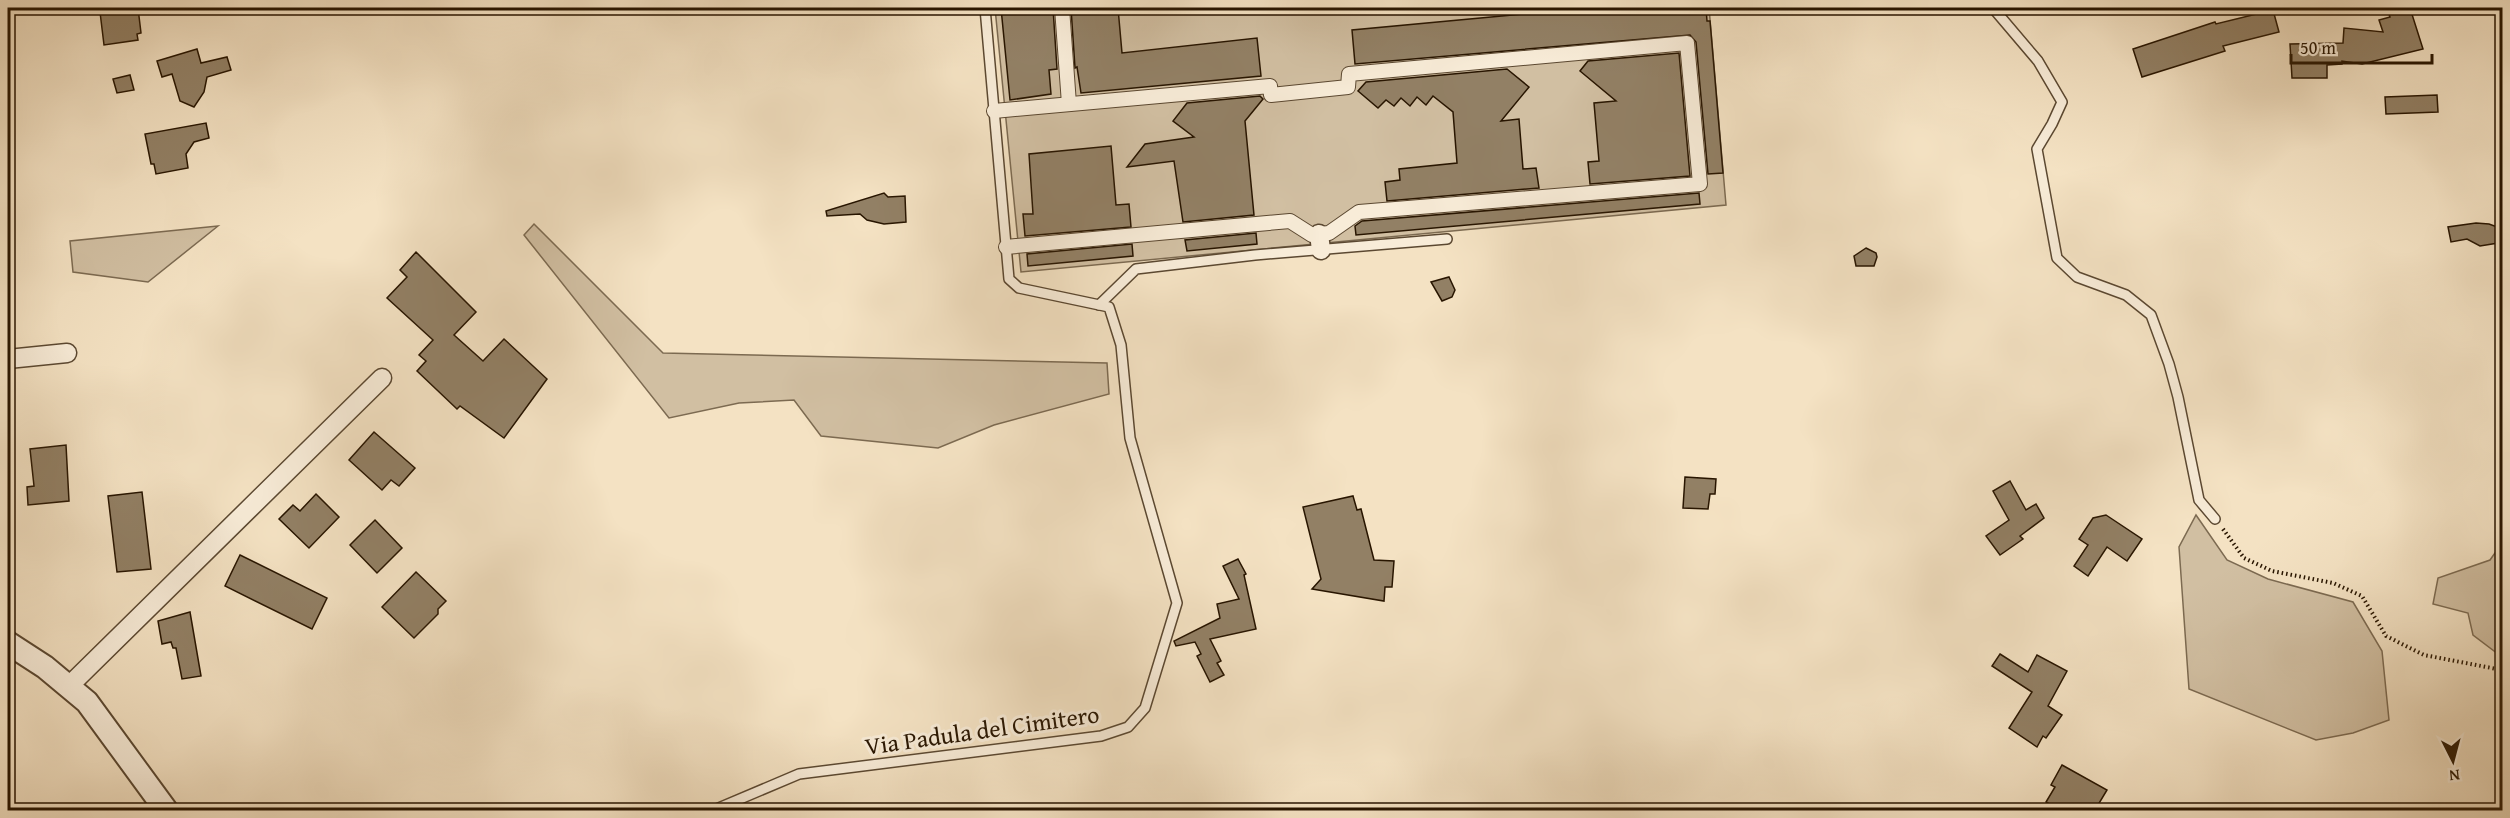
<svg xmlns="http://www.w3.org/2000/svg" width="2510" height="818" viewBox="0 0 2510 818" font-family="'Gentium Book Plus',serif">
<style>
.green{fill:#d1bfa2;stroke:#7c6a51;stroke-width:1.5}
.building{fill:#928065;stroke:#281500;stroke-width:1.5}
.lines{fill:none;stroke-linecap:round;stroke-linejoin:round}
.service-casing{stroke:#5b4831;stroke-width:12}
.pedestrian-casing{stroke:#5b4831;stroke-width:16}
.minor-casing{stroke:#5b4831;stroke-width:21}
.tertiary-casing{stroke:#5b4831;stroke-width:26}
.path{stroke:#281500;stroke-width:4;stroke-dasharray:1.5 3;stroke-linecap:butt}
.service{stroke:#f8ecd8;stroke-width:9}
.pedestrian{stroke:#f8ecd8;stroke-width:14}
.minor{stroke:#f8ecd8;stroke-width:18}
.tertiary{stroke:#f8ecd8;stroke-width:22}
.labels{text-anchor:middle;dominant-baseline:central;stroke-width:6;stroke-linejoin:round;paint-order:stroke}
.street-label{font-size:24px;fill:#281500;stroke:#f8ecd8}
</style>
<rect width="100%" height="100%" fill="#f4e2c3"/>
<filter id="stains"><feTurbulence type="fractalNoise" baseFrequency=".00333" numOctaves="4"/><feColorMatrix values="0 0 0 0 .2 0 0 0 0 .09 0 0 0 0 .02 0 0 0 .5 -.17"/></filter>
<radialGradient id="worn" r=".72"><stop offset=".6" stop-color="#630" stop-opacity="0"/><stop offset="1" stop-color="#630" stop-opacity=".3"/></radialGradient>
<g class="green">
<path d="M 995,8 L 1709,8 L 1726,205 L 1021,272 Z"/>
<path d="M 534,224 L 663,353 L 1107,363 L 1109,394 L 994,425 L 938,448 L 821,436 L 794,400 L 739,403 L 669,418 L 524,235 Z"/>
<path d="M 218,226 L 148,282 L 73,272 L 70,241 Z"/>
<path d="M 2196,515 L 2227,560 L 2268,579 L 2353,602 L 2382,651 L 2389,720 L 2353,733 L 2316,740 L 2189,689 L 2179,547 Z"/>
<path d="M 2502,543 L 2502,657 L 2473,635 L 2468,613 L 2433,604 L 2438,578 L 2490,560 Z"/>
</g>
<g class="building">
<path d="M 138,8 L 141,33 L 137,34 L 138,40 L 104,45 L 100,12 Z"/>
<path d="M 1001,8 L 1053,8 L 1057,69 L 1049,70 L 1051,94 L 1010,100 Z"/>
<path d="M 1071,8 L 1118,8 L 1122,53 L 1257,38 L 1261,76 L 1081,93 L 1077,67 L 1075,68 Z"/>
<path d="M 1589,8 L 1706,8 L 1707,21 L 1710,21 L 1723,173 L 1708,174 L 1696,42 L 1690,35 L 1355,64 L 1352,30 Z"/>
<path d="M 2387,8 L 2410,8 L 2423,49 L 2362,64 L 2342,61 L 2342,64 L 2327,65 L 2327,78 L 2292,78 L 2290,44 L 2343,43 L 2344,28 L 2383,32 L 2379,20 L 2390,17 Z"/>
<path d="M 2273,10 L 2279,32 L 2223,46 L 2225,51 L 2142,77 L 2133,49 L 2215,22 L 2216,24 Z"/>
<path d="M 197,49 L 201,63 L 227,57 L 231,70 L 207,77 L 204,92 L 194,107 L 180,101 L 172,74 L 162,77 L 157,61 Z"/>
<path d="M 1679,53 L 1690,176 L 1590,184 L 1588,162 L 1599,161 L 1594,103 L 1616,101 L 1580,71 L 1588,61 Z"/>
<path d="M 1507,69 L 1529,87 L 1501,121 L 1519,119 L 1523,169 L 1536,168 L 1539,188 L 1387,201 L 1385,182 L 1400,180 L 1399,169 L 1457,163 L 1453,112 L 1433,96 L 1426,105 L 1417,97 L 1410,106 L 1401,98 L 1394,106 L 1386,100 L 1378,108 L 1358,91 L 1366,82 Z"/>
<path d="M 130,75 L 134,90 L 117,93 L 113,79 Z"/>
<path d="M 2437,95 L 2438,112 L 2386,114 L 2385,97 Z"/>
<path d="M 1260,96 L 1263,99 L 1245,121 L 1254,215 L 1183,222 L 1174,161 L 1127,167 L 1145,144 L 1194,137 L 1173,121 L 1187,103 Z"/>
<path d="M 206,123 L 209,138 L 194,142 L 186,154 L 188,168 L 156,174 L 154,164 L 151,164 L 145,134 Z"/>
<path d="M 1111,146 L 1116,205 L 1129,204 L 1131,227 L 1025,236 L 1023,214 L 1033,214 L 1029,154 Z"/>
<path d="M 884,193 L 888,197 L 905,196 L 906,222 L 884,224 L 867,220 L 860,214 L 827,216 L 826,211 Z"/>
<path d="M 1699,193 L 1700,204 L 1356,235 L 1355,226 L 1362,221 Z"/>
<path d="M 2476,223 L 2489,224 L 2500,228 L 2498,243 L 2480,246 L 2467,239 L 2451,242 L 2448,227 Z"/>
<path d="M 1256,233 L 1257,244 L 1187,251 L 1185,240 Z"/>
<path d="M 1132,244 L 1133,256 L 1028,266 L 1027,254 Z"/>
<path d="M 1866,248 L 1876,253 L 1877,257 L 1874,266 L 1856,266 L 1854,256 Z"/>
<path d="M 416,252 L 476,312 L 454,335 L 483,361 L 504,339 L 547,379 L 504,438 L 460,406 L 457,409 L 417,371 L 426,361 L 419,355 L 433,340 L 387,298 L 407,277 L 400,270 Z"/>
<path d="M 1449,277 L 1455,290 L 1452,297 L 1442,301 L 1431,282 Z"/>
<path d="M 374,432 L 415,468 L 399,486 L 391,480 L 382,490 L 349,460 Z"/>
<path d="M 66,445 L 69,501 L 28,505 L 27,487 L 34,486 L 30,449 Z"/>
<path d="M 1685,477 L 1716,479 L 1715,494 L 1710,494 L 1708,509 L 1683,508 Z"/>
<path d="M 2010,481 L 2026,510 L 2036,504 L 2044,518 L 2020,536 L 2023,539 L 2000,555 L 1986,536 L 2009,520 L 1993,491 Z"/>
<path d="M 142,492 L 151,569 L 117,572 L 108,496 Z"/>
<path d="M 316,494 L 339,517 L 309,548 L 279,519 L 293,505 L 300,511 Z"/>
<path d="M 1353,496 L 1357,510 L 1361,509 L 1374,560 L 1394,561 L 1392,587 L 1385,587 L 1384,601 L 1312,589 L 1321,579 L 1303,507 Z"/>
<path d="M 2106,515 L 2142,539 L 2127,561 L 2107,547 L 2088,576 L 2074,566 L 2088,545 L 2079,539 L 2093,518 Z"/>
<path d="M 375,520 L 402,548 L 377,573 L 350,545 Z"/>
<path d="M 240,555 L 327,598 L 312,629 L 225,586 Z"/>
<path d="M 1238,559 L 1246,574 L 1244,575 L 1256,629 L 1210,639 L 1221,661 L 1217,663 L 1224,675 L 1210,682 L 1197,656 L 1201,654 L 1195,642 L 1176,646 L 1174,641 L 1220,618 L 1217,604 L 1239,599 L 1223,566 Z"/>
<path d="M 416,572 L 446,601 L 438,609 L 438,614 L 414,638 L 382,607 Z"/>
<path d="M 190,612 L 201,676 L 182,679 L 176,648 L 173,648 L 171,642 L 162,644 L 158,621 Z"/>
<path d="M 2000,654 L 2028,672 L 2037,655 L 2067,671 L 2048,706 L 2062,715 L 2046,738 L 2043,736 L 2037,747 L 2009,728 L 2032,692 L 1992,666 Z"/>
<path d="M 2062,765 L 2107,790 L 2095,810 L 2061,810 L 2046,802 L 2055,787 L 2051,785 Z"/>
</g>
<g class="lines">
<defs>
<g id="service">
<path d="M 1993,8 L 2038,61 L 2062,102 L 2052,124 L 2037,149 L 2057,258 L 2077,277 L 2126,295 L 2151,315 L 2169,364 L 2178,397 L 2199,500 L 2215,519"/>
<path d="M 1099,305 L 1136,269 L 1255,255 L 1447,239"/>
<path d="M 714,810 L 799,774 L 1101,736 L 1128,727 L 1145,708 L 1177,603 L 1130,438 L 1121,345 L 1109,307 L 1019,288 L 1009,279 L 985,8"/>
</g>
<g id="pedestrian">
<path d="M 1062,8 L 1069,104"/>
<path d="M 994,111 L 1270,86 L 1271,95 L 1348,87 L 1349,74 L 1687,43 L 1700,184 L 1359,212 L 1329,233 L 1312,235 L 1290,221 L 1006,247"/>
</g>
<g id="minor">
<path d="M 1319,234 L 1321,250"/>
<path d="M 8,359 L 67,353"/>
<path d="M 68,687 L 382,378"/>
</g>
<path id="tertiary" d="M 8,643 L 45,667 L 87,702 L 166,810"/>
</defs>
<use href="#service" class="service-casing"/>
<use href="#pedestrian" class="pedestrian-casing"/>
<use href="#minor" class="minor-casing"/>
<use href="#tertiary" class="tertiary-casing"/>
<path class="path" d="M 2223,529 L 2244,558 L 2272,571 L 2333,583 L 2362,596 L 2386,636 L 2424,655 L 2502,670"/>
<use href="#service" class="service"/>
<use href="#pedestrian" class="pedestrian"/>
<use href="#minor" class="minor"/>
<use href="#tertiary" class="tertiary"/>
</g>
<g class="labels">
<g class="street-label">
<text transform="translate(982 730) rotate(-8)">Via Padula del Cimitero</text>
</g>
</g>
<rect width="2510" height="818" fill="none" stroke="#f4e2c3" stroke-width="30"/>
<rect x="9" y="9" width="2492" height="800" fill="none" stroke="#281500" stroke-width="3"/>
<rect x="15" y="15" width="2480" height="788" fill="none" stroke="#281500" stroke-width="1.5"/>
<g transform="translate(2453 761) rotate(174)" stroke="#f8ecd8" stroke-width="4.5" paint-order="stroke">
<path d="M0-4.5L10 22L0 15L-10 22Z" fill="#281500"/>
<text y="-9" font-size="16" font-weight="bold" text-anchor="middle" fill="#281500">N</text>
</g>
<path d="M2291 54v9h141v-9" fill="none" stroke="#281500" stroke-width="3"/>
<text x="2300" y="54" font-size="18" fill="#281500" stroke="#f8ecd8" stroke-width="4.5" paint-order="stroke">50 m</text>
<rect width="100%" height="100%" filter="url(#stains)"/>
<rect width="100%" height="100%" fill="url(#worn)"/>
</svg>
